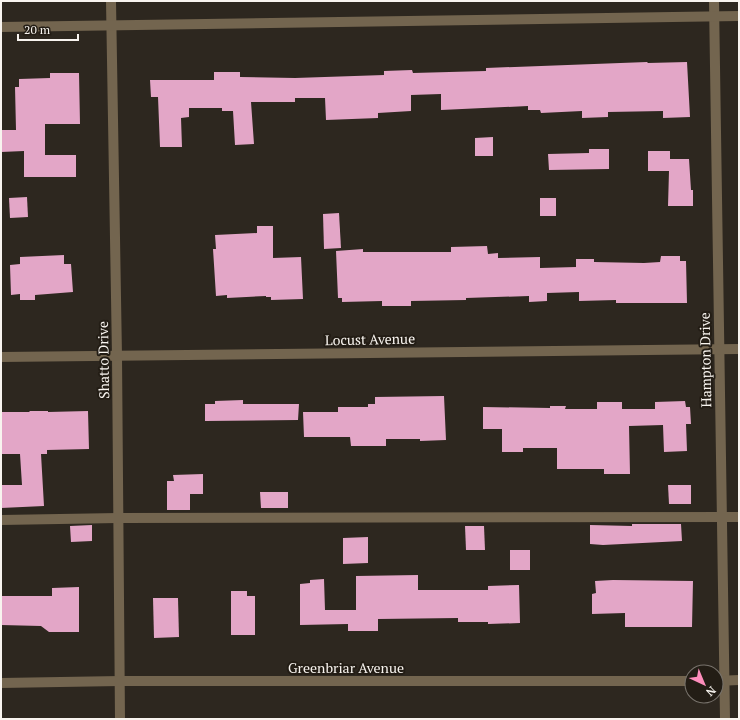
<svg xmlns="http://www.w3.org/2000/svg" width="740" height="720" viewBox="0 0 740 720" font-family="'PT Serif',serif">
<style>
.building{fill:#e3a6c7}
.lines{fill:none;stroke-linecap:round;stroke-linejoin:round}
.minor{stroke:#73654f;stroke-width:10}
.labels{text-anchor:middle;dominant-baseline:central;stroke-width:4;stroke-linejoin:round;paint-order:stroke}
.street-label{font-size:14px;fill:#f8f4ef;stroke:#231d15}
</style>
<rect width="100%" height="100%" fill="#2d271f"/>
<g class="building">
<path d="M 647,62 L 648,63 L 687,62 L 690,117 L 663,118 L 663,111 L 608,112 L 608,117 L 582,118 L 582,111 L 541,113 L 540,110 L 528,110 L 528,106 L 441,110 L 441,94 L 411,95 L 411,111 L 378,113 L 378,118 L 326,120 L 325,98 L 295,98 L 295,102 L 251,102 L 254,144 L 235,145 L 233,111 L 222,111 L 222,108 L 189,108 L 189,117 L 181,118 L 182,147 L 160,147 L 158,97 L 151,97 L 150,80 L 214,80 L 214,72 L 240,72 L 240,77 L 295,78 L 384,75 L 384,71 L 412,70 L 413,73 L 486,71 L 486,68 Z"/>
<path d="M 50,73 L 79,73 L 80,124 L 45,124 L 45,155 L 76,155 L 76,177 L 24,177 L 24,151 L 1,152 L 1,130 L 16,130 L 15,87 L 19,87 L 19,79 L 50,78 Z"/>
<path d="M 493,137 L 493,156 L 475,156 L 475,138 Z"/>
<path d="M 589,149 L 609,149 L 609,169 L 549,170 L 548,154 L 589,153 Z"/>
<path d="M 648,151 L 670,151 L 670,159 L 689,159 L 691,190 L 693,190 L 693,206 L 668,206 L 669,171 L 648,171 Z"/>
<path d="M 27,197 L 28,217 L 10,218 L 9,198 Z"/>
<rect x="540" y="198" width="16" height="18"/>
<path d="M 339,213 L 341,248 L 324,249 L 323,214 Z"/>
<path d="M 257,226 L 273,226 L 273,258 L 301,257 L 303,299 L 271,300 L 271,297 L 266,297 L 266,296 L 227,298 L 227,295 L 216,296 L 213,249 L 216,249 L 215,235 L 257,233 Z"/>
<path d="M 487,246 L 488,254 L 498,253 L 498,258 L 540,257 L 540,268 L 576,267 L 576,259 L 594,259 L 594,262 L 644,263 L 660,262 L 661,256 L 680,256 L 680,261 L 686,261 L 687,303 L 616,303 L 616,300 L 579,301 L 579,292 L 547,293 L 547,301 L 529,302 L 529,296 L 466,298 L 466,300 L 411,301 L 411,306 L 382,306 L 382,301 L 342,302 L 342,298 L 338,298 L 336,251 L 363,249 L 363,252 L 451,252 L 451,247 Z"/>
<path d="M 64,255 L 64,264 L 71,264 L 73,292 L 35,295 L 35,300 L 20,300 L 20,294 L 11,295 L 10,265 L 20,264 L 20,257 Z"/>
<path d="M 444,396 L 446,440 L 420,441 L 420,439 L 386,439 L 386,446 L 351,446 L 350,437 L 304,437 L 303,412 L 338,412 L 338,407 L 368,407 L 368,404 L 375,404 L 375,397 Z"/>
<path d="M 243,400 L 243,404 L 299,404 L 298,420 L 205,421 L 205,404 L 215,404 L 215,401 Z"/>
<path d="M 685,401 L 686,407 L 690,407 L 691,424 L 686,424 L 687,451 L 664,452 L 663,425 L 629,426 L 630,474 L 604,474 L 604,469 L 557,469 L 557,448 L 523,448 L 523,452 L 502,452 L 502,429 L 483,429 L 483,407 L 550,408 L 550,406 L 566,406 L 565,409 L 597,409 L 597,402 L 622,402 L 622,409 L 655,409 L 655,402 Z"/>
<path d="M 29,411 L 48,411 L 48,412 L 88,411 L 89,449 L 47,450 L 47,454 L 41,454 L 44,506 L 1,508 L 1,485 L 22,485 L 20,454 L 1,454 L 1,412 L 30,412 Z"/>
<path d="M 203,474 L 203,494 L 190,494 L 190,510 L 167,510 L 167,481 L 174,481 L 173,475 Z"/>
<path d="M 668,485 L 691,485 L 691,504 L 669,504 Z"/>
<path d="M 260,492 L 288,492 L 288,508 L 261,508 Z"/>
<path d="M 632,524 L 681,524 L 682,541 L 603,545 L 590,544 L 590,525 L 632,526 Z"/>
<path d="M 92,525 L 92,541 L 71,542 L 70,526 Z"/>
<path d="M 465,526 L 484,526 L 485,550 L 466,550 Z"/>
<path d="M 368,537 L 368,563 L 343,564 L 343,538 Z"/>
<rect x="510" y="550" width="20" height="20"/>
<path d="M 418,575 L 418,590 L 488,590 L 488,586 L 519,585 L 520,623 L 488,624 L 488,622 L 458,622 L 458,618 L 378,619 L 378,631 L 348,631 L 348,624 L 300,625 L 300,584 L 310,583 L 310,580 L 324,579 L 325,610 L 356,610 L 356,576 Z"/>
<path d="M 613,580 L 693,581 L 692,627 L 625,627 L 625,613 L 592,614 L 592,594 L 596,593 L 595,581 Z"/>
<path d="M 79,587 L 79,632 L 49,632 L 41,626 L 1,625 L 1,596 L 52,596 L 52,588 Z"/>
<path d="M 231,591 L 247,591 L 247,596 L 255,596 L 255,635 L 231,635 Z"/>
<path d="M 153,598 L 178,598 L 179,637 L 154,638 Z"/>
</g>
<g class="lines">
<g class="minor">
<path d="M 111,1 L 117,356 L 120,719"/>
<path d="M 714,1 L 725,719"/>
<path d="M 1,27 L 739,16"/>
<path d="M 1,357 L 739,349"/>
<path d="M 1,520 L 118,518 L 739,517"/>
<path d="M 716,681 L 739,680"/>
<path d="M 1,683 L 120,681 L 692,681"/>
</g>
</g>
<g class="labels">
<g class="street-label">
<text transform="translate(370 339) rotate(-1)">Locust Avenue</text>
<text transform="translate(103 360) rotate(-91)">Shatto Drive</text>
<text transform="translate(705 360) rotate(-91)">Hampton Drive</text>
<text x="346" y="667">Greenbriar Avenue</text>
</g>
</g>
<rect width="740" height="720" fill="none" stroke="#f8f4ef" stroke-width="4"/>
<g transform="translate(704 684) rotate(136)"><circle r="19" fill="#231d15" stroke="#78736c"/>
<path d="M0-3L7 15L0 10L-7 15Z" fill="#fe8ebc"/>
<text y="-6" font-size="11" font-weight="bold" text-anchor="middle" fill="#f8f4ef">N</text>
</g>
<path d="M18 34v6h60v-6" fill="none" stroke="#f8f4ef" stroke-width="2"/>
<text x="24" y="34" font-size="12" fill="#f8f4ef" stroke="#231d15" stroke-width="3" paint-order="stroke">20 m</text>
</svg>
